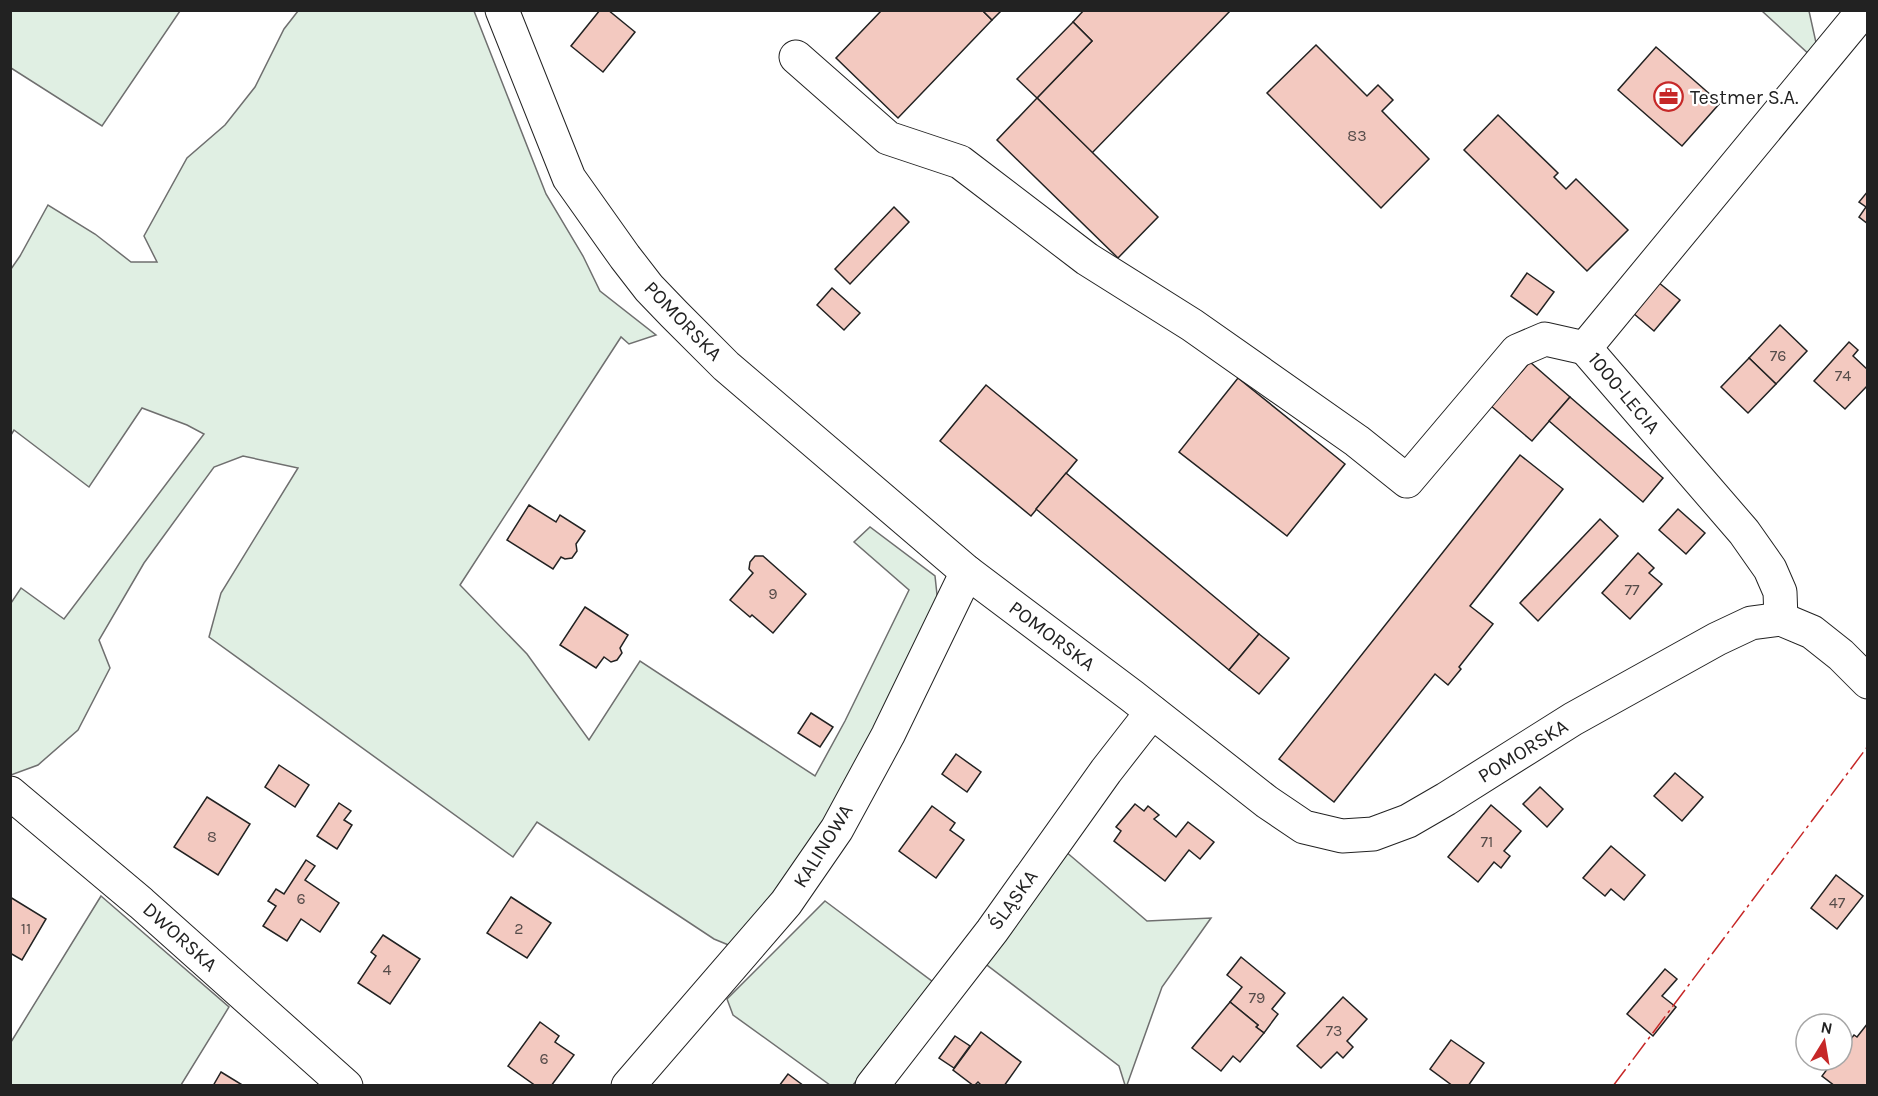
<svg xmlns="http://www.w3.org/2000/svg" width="1878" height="1096" viewBox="0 0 1878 1096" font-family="Karla,sans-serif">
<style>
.green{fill:#e0efe3;stroke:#6f6f6f;stroke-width:1.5}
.building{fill:#f3c9c0;stroke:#222;stroke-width:1.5}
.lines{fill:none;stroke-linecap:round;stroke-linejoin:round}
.minor-casing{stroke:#222;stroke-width:35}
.minor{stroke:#fff;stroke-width:33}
.power{stroke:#c62828;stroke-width:1.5;stroke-dasharray:21 4.5 3 4.5;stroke-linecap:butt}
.labels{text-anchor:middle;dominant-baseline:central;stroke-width:4.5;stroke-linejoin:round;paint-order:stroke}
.number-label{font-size:16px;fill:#564c4a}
.poi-label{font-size:20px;fill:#222;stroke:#fff;text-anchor:start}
.street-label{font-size:20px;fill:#222;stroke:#fff}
</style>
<rect width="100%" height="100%" fill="#fff"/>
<g class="green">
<path d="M 10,11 L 11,10 L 180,11 L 102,126 L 11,68 Z"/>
<path d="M 298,11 L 474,11 L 546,194 L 583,256 L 600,291 L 656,335 L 629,344 L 621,337 L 460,585 L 527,654 L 589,740 L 640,661 L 815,776 L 845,721 L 909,590 L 854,542 L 870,527 L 935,576 L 938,604 L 815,841 L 731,946 L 714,939 L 537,822 L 513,857 L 209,637 L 221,593 L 298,468 L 243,456 L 214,467 L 144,563 L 99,640 L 110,668 L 78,730 L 38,765 L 11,775 L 11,603 L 21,588 L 64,619 L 204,434 L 187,425 L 142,408 L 89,487 L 14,430 L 11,435 L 11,269 L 20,256 L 48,205 L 95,234 L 131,262 L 157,262 L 144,236 L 187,158 L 225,125 L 255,87 L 284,29 Z"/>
<path d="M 1762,11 L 1809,11 L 1817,47 L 1811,56 Z"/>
<path d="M 1065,851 L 1147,921 L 1211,918 L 1162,987 L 1127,1085 L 1125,1085 L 1119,1066 L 983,962 Z"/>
<path d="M 101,896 L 229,1007 L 181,1085 L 11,1085 L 11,1042 Z"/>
<path d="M 825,901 L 933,982 L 853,1085 L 830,1085 L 733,1015 L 727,999 Z"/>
</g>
<g class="building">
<path d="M 600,10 L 608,10 L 635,32 L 603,72 L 571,46 Z"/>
<path d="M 882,10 L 982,10 L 992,20 L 898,118 L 836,58 Z"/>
<path d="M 982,10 L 1002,10 L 992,20 Z"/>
<path d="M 1084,10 L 1231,10 L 1092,153 L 1037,98 L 1092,41 L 1073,22 Z"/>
<path d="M 1073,22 L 1092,41 L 1037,98 L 1017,79 Z"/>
<path d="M 1316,45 L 1367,96 L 1378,85 L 1393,100 L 1382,111 L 1429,159 L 1381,208 L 1267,93 Z"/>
<path d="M 1656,47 L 1720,103 L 1682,146 L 1618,90 Z"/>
<path d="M 1037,98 L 1158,217 L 1118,258 L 997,140 Z"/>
<path d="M 1498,115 L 1558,173 L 1554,177 L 1566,189 L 1576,179 L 1628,230 L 1587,271 L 1464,150 Z"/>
<path d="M 1868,191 L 1868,224 L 1859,217 L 1866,207 L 1859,202 Z"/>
<path d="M 894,207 L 909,222 L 850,284 L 835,269 Z"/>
<path d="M 1527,273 L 1554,292 L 1537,315 L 1511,296 Z"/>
<path d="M 1658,282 L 1680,300 L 1654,331 L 1633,313 Z"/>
<path d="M 832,288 L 860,313 L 844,330 L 817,305 Z"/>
<path d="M 1780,325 L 1807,351 L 1776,384 L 1749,358 Z"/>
<path d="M 1849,342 L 1858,350 L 1853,356 L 1868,370 L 1868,385 L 1845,409 L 1814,381 Z"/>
<path d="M 1749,358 L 1776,384 L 1748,413 L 1721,387 Z"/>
<path d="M 1530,362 L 1570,397 L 1532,441 L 1491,406 Z"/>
<path d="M 1238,378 L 1345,464 L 1287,536 L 1179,452 Z"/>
<path d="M 986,385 L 1077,460 L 1031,516 L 940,441 Z"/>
<path d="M 1570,397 L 1663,478 L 1643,502 L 1549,421 Z"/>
<path d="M 1520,455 L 1563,489 L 1470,606 L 1493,624 L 1459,667 L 1461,669 L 1448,685 L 1435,674 L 1334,802 L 1279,759 Z"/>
<path d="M 1066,473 L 1259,634 L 1229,670 L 1036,509 Z"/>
<path d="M 529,505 L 556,522 L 560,515 L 585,531 L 576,544 L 577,551 L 572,558 L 565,559 L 561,557 L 553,569 L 507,540 Z"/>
<path d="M 1678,509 L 1705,533 L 1686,554 L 1659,530 Z"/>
<path d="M 1600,519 L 1618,536 L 1538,621 L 1520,603 Z"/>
<path d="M 1638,553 L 1654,568 L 1649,573 L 1662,584 L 1630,619 L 1602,593 Z"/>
<path d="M 755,556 L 763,556 L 806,594 L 773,633 L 752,615 L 750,617 L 730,600 L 753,573 L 749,569 L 750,562 Z"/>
<path d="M 585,607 L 628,635 L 620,648 L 622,653 L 617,660 L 611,662 L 604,657 L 596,668 L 560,645 Z"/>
<path d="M 1259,634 L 1289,658 L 1259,694 L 1229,670 Z"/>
<path d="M 811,713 L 833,727 L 820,747 L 798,733 Z"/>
<path d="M 956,754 L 981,772 L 967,792 L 942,774 Z"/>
<path d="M 279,765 L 309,785 L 295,807 L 265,787 Z"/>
<path d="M 1675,773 L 1703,797 L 1682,821 L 1654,796 Z"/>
<path d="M 1540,787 L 1563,809 L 1547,827 L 1523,804 Z"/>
<path d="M 207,797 L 250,824 L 218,875 L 174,847 Z"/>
<path d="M 339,803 L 351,811 L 344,820 L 352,825 L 337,849 L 317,836 Z"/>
<path d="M 1135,804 L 1144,811 L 1148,806 L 1159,815 L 1154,819 L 1176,837 L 1188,822 L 1214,842 L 1200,859 L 1189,850 L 1165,881 L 1114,841 L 1121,831 L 1116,827 Z"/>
<path d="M 1491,805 L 1521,831 L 1504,851 L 1510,856 L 1501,868 L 1494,862 L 1478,882 L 1448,857 Z"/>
<path d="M 932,806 L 955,823 L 950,830 L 964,840 L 936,878 L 899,851 Z"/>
<path d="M 1611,846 L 1645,875 L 1624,900 L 1611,889 L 1605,896 L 1583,878 Z"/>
<path d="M 306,860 L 315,866 L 305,880 L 339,903 L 320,932 L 301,919 L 287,941 L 263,926 L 276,906 L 268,901 L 276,889 L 284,894 Z"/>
<path d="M 1836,875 L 1863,896 L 1837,929 L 1811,908 Z"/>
<path d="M 10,897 L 46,919 L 22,960 L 10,953 Z"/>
<path d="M 511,897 L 551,923 L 527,958 L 487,933 Z"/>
<path d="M 383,935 L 420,959 L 390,1004 L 358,983 L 376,956 L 371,952 Z"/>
<path d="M 1241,957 L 1285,993 L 1272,1009 L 1278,1014 L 1264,1033 L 1256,1027 L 1258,1025 L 1230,1002 L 1242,987 L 1227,975 Z"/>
<path d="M 1665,969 L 1677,979 L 1662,996 L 1676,1007 L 1653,1036 L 1627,1014 Z"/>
<path d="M 1343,997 L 1367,1019 L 1347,1041 L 1353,1047 L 1343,1058 L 1337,1052 L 1321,1068 L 1297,1046 Z"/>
<path d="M 1230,1002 L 1258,1025 L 1256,1027 L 1264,1033 L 1240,1062 L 1233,1056 L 1221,1071 L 1192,1048 Z"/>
<path d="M 540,1022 L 559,1036 L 555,1042 L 574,1055 L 551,1086 L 536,1086 L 508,1066 Z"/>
<path d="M 1868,1023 L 1868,1086 L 1835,1086 L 1822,1076 L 1834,1060 L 1842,1060 L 1842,1050 L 1854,1035 L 1857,1037 Z"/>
<path d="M 981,1032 L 1021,1062 L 1004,1086 L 982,1086 L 978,1082 L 974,1086 L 953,1070 Z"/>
<path d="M 955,1036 L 970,1046 L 954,1068 L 939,1058 Z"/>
<path d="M 1451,1040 L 1484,1063 L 1468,1086 L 1453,1086 L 1430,1069 Z"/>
<path d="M 221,1072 L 244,1086 L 213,1086 Z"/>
<path d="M 788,1074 L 804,1086 L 779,1086 Z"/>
</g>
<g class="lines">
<defs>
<g id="minor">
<path d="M 502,10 L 569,178 L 625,257 L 649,288 L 674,314 L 726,366 L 967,572 L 1132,696 L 1267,802 L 1304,827 L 1342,836 L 1373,834 L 1408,821 L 1446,799 L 1573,719 L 1717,639 L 1751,623 L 1781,619 L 1812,632 L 1841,655 L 1868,682"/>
<path d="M 796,57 L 888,138 L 960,162 L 1087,259 L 1192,325 L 1357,441 L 1407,481 L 1517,351 L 1545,339 L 1585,348"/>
<path d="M 1585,348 L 1864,10"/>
<path d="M 1585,348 L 1744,532 L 1770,569 L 1780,592 L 1781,619"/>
<path d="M 10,793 L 141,903 L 346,1086"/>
<path d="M 628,1086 L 786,903 L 837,829 L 888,735 L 967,572"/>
<path d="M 872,1086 L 992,931 L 1106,771 L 1152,712"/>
</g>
</defs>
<use href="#minor" class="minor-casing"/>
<use href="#minor" class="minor"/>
<path class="power" d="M 1613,1086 L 1868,746"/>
</g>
<defs>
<symbol id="office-ring" viewBox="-11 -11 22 22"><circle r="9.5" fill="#fff" stroke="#c62828" stroke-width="1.5"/><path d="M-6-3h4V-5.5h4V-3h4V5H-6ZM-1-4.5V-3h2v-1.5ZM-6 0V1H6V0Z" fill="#c62828"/></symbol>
</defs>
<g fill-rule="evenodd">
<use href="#office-ring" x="1652" y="80" width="33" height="33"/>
</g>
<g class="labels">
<g class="number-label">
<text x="1357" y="135">83</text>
<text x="1778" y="355">76</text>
<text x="1843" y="375">74</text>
<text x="1632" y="589">77</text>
<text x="773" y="593">9</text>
<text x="212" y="836">8</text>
<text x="1487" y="841">71</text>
<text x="301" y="898">6</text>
<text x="1837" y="902">47</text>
<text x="26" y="928">11</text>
<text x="519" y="928">2</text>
<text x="387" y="969">4</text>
<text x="1257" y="997">79</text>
<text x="1334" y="1030">73</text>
<text x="544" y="1058">6</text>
</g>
<g class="poi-label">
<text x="1690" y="97">Testmer S.A.</text>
</g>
<g class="street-label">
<text transform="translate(683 321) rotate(46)">POMORSKA</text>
<text transform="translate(1624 393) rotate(50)">1000-LECIA</text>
<text transform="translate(1052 636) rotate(37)">POMORSKA</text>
<text transform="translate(1523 751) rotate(-32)">POMORSKA</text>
<text transform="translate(823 846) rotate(-58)">KALINOWA</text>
<text transform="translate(1013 900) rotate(-54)">ŚLĄSKA</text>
<text transform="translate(180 937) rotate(42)">DWORSKA</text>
</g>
</g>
<rect width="1878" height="1096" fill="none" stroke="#222222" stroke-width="24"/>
<g transform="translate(1824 1042) rotate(11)"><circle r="28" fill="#ffffff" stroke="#a7a7a7" stroke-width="1.5"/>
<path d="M0-4.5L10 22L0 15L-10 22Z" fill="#c62828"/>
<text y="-9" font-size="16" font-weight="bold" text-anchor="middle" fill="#222222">N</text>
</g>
</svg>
